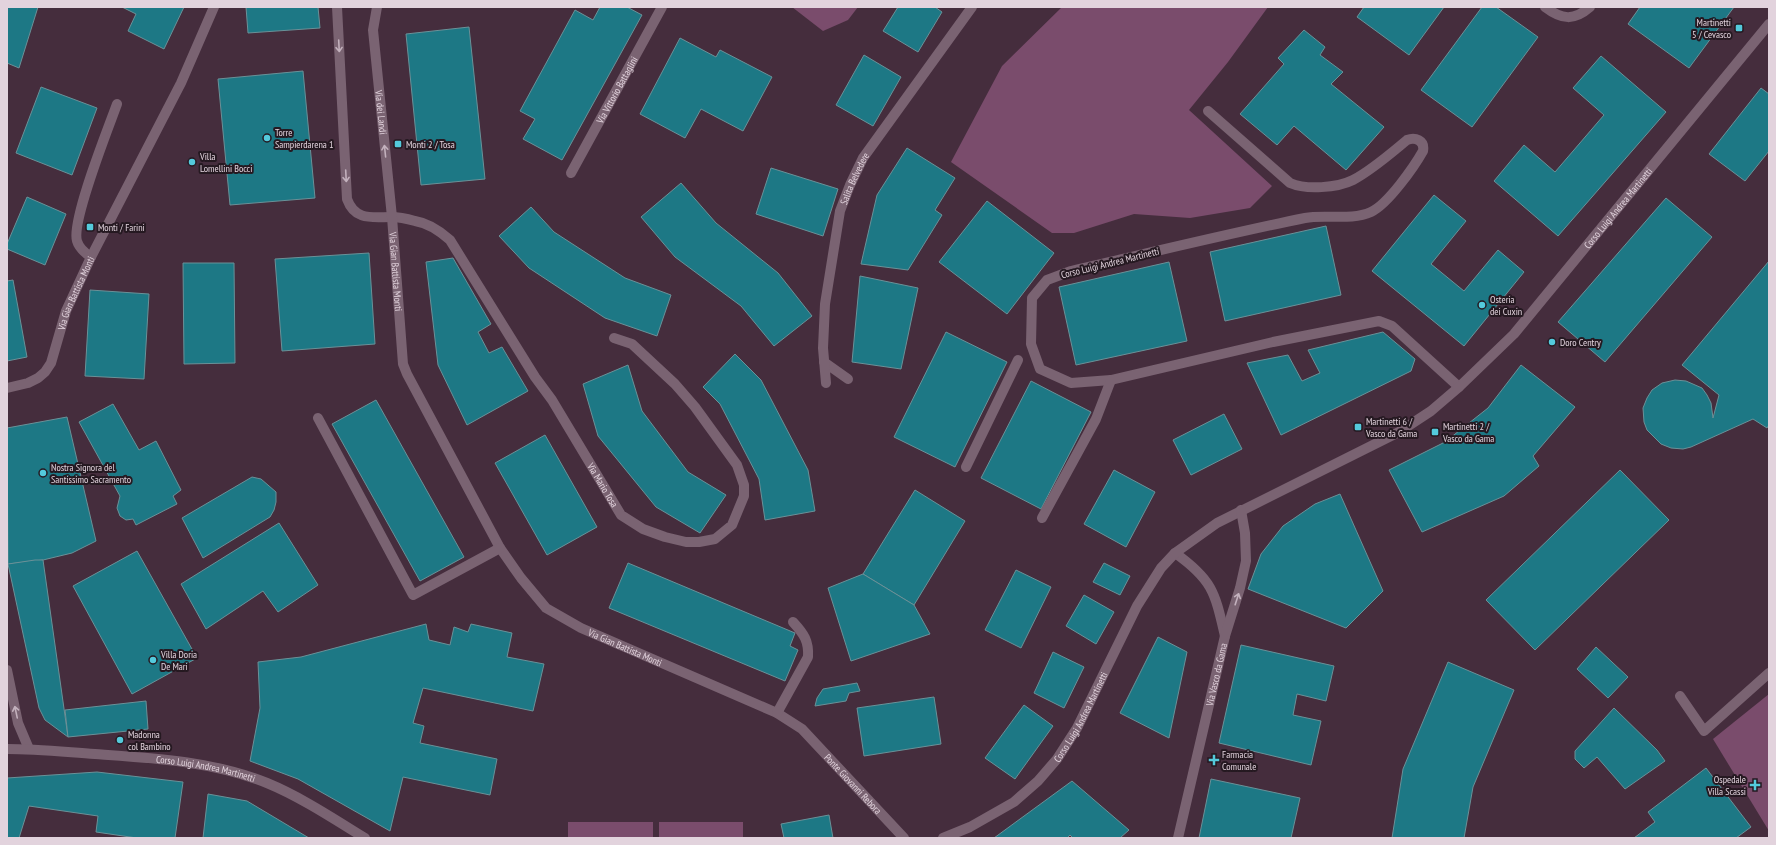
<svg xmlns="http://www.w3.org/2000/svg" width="1776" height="845" viewBox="0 0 1776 845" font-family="'PT Sans Narrow',sans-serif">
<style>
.green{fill:#7a4c6c}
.building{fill:#1d7885;stroke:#6a9198}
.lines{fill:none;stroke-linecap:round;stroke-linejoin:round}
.minor{stroke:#7a6372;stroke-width:10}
.oneway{stroke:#c3b1bd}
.poi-dot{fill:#54cadc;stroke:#251921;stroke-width:1.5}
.labels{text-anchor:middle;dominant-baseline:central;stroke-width:4;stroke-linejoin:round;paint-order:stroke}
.poi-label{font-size:10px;fill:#e2d3dd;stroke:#251921;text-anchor:start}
.street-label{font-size:10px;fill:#e2d3dd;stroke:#251921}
</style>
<rect width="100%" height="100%" fill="#452d3d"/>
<g class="green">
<path d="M 792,7 L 858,7 L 848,20 L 823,31 Z"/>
<path d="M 1062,7 L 1268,7 L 1228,62 L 1189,110 L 1272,186 L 1250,208 L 1190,218 L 1134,214 L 1074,233 L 1052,233 L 951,162 L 1002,66 Z"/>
<path d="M 1769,694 L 1769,831 L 1713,739 Z"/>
<rect x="568" y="822" width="85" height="16"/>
<rect x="659" y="822" width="84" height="16"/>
</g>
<g class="building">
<path d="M 7,7 L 38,7 L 19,68 L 7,63 Z"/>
<path d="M 122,7 L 184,7 L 164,49 L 128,31 L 136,14 Z"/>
<path d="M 246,7 L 318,7 L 320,28 L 248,33 Z"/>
<path d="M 600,7 L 627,7 L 642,15 L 562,160 L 523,139 L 535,119 L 520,111 L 575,10 L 593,20 Z"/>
<path d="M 898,7 L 935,7 L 942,12 L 918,52 L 883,31 Z"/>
<path d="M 1364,7 L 1444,7 L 1409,55 L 1357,17 Z"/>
<path d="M 1482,7 L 1496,7 L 1538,37 L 1472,127 L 1421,90 Z"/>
<path d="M 1640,7 L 1734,7 L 1689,68 L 1628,24 Z"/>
<path d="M 469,27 L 485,179 L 421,185 L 406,34 Z"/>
<path d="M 1304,30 L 1325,47 L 1320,55 L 1343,72 L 1331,84 L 1384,127 L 1346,170 L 1294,126 L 1277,145 L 1240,114 L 1284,64 L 1278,58 Z"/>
<path d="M 680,38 L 716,57 L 720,50 L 772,77 L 743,131 L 701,109 L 685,138 L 640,114 Z"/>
<path d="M 864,55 L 901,77 L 873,126 L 836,105 Z"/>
<path d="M 1601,56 L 1666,112 L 1558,236 L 1494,181 L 1524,145 L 1555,172 L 1604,115 L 1573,88 Z"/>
<path d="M 303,71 L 315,198 L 230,205 L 218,79 Z"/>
<path d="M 41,87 L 97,108 L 72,175 L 16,153 Z"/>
<path d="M 1761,88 L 1769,94 L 1769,151 L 1745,181 L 1709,154 Z"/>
<path d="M 907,148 L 955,178 L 935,210 L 942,215 L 908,270 L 861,264 L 877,195 Z"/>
<path d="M 771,168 L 838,189 L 823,236 L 756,214 Z"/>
<path d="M 681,183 L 716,223 L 778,273 L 812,316 L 774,346 L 741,306 L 675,257 L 641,217 Z"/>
<path d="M 1434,195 L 1466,221 L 1431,264 L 1464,291 L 1498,250 L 1524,272 L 1464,346 L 1372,271 Z"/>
<path d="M 27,197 L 66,214 L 45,265 L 7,249 L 7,244 Z"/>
<path d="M 1666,198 L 1712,237 L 1605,362 L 1558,322 Z"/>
<path d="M 987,201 L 1054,253 L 1007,314 L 939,262 Z"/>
<path d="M 531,207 L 554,232 L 625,278 L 671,295 L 657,336 L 605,318 L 529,268 L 499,236 Z"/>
<path d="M 1326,226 L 1341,295 L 1225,321 L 1210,252 Z"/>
<path d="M 369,253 L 375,344 L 282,351 L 275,259 Z"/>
<path d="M 453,258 L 491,324 L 478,332 L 489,353 L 502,347 L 528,391 L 467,425 L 438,365 L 426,262 Z"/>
<path d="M 1769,261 L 1769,425 L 1767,428 L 1753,419 L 1691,447 L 1683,449 L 1671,448 L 1661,444 L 1647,430 L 1644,422 L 1643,408 L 1647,398 L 1652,390 L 1662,383 L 1675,380 L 1686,381 L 1702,388 L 1707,395 L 1711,403 L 1713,418 L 1719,395 L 1682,365 Z"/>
<path d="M 1169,262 L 1187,341 L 1076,365 L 1059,287 Z"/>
<path d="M 183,263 L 234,263 L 235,363 L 184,364 Z"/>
<path d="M 860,276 L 918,288 L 901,369 L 852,362 Z"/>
<path d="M 13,280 L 27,357 L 7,361 L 7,281 Z"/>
<path d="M 90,290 L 149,294 L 144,379 L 85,376 Z"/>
<path d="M 946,332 L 1007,362 L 955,467 L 894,437 Z"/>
<path d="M 1383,332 L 1415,359 L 1411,371 L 1281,435 L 1247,363 L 1288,355 L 1302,381 L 1320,373 L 1308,350 Z"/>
<path d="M 735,354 L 761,380 L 808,470 L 815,511 L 765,520 L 759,479 L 720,404 L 703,387 Z"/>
<path d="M 628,365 L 642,411 L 688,472 L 726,495 L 700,533 L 656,507 L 598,436 L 583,384 Z"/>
<path d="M 1521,365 L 1575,407 L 1533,456 L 1539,466 L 1504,496 L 1422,532 L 1389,470 L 1445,442 L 1488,408 Z"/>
<path d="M 1031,381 L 1091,412 L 1041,509 L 981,478 Z"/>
<path d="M 376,400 L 464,557 L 420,581 L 332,424 Z"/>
<path d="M 113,404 L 139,450 L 156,441 L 181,490 L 173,496 L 177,504 L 136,525 L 133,519 L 126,520 L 120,516 L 117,508 L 120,496 L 79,422 Z"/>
<path d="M 1224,414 L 1242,449 L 1191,475 L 1173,440 Z"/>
<path d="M 67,417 L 96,541 L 72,553 L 43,560 L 8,564 L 7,428 Z"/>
<path d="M 545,435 L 597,527 L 547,555 L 495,463 Z"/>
<path d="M 1114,470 L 1155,492 L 1126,547 L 1084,524 Z"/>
<path d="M 1620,470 L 1669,520 L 1535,650 L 1486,600 Z"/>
<path d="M 252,477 L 261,479 L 276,492 L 276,502 L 274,510 L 270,517 L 203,558 L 182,518 Z"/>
<path d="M 915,490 L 965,521 L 914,605 L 863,574 Z"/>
<path d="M 1340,494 L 1383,591 L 1346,628 L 1248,589 L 1261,554 L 1283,526 L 1315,504 Z"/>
<path d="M 279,523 L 318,585 L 278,612 L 263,591 L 206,629 L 181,584 Z"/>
<path d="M 137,551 L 197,658 L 132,694 L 73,586 Z"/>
<path d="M 35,560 L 43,560 L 68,737 L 45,720 L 39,708 L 8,564 Z"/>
<path d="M 628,563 L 795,633 L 790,646 L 798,650 L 785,681 L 609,608 Z"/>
<path d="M 1104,563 L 1130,576 L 1120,595 L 1093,582 Z"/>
<path d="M 1016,570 L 1051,587 L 1021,648 L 985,630 Z"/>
<path d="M 863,574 L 914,605 L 930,634 L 851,661 L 828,588 Z"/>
<path d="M 1084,595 L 1114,612 L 1096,644 L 1066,626 Z"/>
<path d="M 426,624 L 429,640 L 450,645 L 454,627 L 468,632 L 471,624 L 512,633 L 507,657 L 544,664 L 533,711 L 423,688 L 413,723 L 424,726 L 420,743 L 497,759 L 490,795 L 403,777 L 390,831 L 298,779 L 250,761 L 260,708 L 258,662 L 301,657 Z"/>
<path d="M 1158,637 L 1187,652 L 1169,738 L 1120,713 Z"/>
<path d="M 1241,645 L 1334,666 L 1326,701 L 1297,694 L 1293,715 L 1321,721 L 1311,765 L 1219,743 Z"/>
<path d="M 1596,647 L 1628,677 L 1608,698 L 1577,669 Z"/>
<path d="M 1053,652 L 1084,667 L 1064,708 L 1034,693 Z"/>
<path d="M 1448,662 L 1514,690 L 1473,787 L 1464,838 L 1392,838 L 1403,769 Z"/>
<path d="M 857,683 L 860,691 L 849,693 L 846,701 L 815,706 L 817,698 L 823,689 Z"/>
<path d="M 934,697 L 941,744 L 864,756 L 857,708 Z"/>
<path d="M 146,701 L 148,729 L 68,737 L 65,710 Z"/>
<path d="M 1024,705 L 1053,726 L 1015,779 L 985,758 Z"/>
<path d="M 1614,708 L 1657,750 L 1665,761 L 1625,789 L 1597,757 L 1584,768 L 1575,759 L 1575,751 Z"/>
<path d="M 1706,768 L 1751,827 L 1736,838 L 1634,838 L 1655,822 L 1648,812 Z"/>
<path d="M 97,772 L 183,782 L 175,838 L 137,838 L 96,832 L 98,816 L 29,806 L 19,838 L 7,838 L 7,778 Z"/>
<path d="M 1211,779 L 1300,798 L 1291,838 L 1199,838 Z"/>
<path d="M 1072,781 L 1129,830 L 1120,838 L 1073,838 L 1070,835 L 1067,838 L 994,838 Z"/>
<path d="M 208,794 L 247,801 L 309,838 L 203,838 Z"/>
<path d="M 829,815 L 833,838 L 784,838 L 781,824 Z"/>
</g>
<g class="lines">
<g class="minor">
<path id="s1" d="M 337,7 L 347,199 C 355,221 372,217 391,217 C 399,217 408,219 415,221 C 428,223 441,232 450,240 L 535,377 L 552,400 L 621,515 L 643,529 L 665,537 L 686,542 L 699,542 L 715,539 L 732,525 L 744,496 L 744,485 L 737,465 L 695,407 L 675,384 L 632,344 L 614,338"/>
<path id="s2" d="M 377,7 L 373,30 L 392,217 L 403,364 L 407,374 L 500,548 L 521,578 L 546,608 L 581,628 L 777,713 L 802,729 L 904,838"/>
<path d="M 1545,7 C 1562,20 1574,21 1590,7"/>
<path d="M 1208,111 L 1290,183 C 1306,190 1337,188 1353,180 C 1372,170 1390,154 1407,140 C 1415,137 1425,140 1423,151 C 1414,167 1388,204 1371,212 C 1351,221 1325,214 1305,218 C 1227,234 1149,253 1071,271 L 1047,280 L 1032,298 L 1031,344 L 1040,369 L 1071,383 L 1111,380 L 1273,342 L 1379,321 L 1392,326 L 1459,387"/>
<path id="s3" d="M 571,173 L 662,7"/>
<path d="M 91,257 C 85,253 79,248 77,241 C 71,221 108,129 117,104"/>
<path d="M 824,362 L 848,379"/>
<path id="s4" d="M 826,383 L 823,348 L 825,304 L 840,211 L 850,185 L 863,158 L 972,7"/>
<path id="s5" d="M 7,388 L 28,383 L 38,378 L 45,372 L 51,363 L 66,311 L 91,257 L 181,83 L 214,7"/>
<path d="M 318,418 L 413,595 L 500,548"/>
<path d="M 966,467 L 1018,360"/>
<path d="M 1042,518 L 1096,419 L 1111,380"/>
<path d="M 1175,553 C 1213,580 1215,593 1225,636"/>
<path d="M 7,670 L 18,723 L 29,749"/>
<path d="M 1680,696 L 1704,731 L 1769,673"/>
<path d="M 777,713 L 808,657 C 809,641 804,634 793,622"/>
<path id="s6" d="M 7,749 C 36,749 65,752 95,754 C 153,758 213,761 267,783 C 301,797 334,819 365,838"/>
<path id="s7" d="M 943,838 L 970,827 L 1014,802 L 1038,781 L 1057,759 L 1077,728 L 1137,606 L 1161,568 L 1175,553 L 1217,523 L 1399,432 L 1431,411 L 1459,387 L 1514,334 L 1769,24"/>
<path id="s8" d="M 1178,838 L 1225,636 L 1240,588 L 1246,561 L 1245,533 L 1241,510"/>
</g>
</g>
<defs><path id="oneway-shaft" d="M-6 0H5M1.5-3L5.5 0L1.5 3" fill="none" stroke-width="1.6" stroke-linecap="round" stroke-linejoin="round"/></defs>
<g class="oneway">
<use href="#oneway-shaft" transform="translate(339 46) rotate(87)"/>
<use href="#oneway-shaft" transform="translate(385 151) rotate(-96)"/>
<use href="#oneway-shaft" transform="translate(346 176) rotate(87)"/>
<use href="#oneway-shaft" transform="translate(1237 599) rotate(-72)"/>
<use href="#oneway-shaft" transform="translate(16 712) rotate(-102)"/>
</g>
<g class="poi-dot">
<rect x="1735" y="24" width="8" height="8" rx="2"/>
<circle cx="267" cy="138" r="4"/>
<rect x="394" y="140" width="8" height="8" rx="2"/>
<circle cx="192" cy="162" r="4"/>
<rect x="86" y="223" width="8" height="8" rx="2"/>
<circle cx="1482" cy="305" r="4"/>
<circle cx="1552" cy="342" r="4"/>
<rect x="1354" y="423" width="8" height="8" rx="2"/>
<rect x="1431" y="428" width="8" height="8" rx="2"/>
<circle cx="43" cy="473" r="4"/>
<circle cx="153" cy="660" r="4"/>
<circle cx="120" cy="740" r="4"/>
<path d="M1212 754h4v4h4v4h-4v4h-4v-4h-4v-4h4z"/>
<path d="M1753 779h4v4h4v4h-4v4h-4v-4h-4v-4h4z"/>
</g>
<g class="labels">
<g class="poi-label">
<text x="1731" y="22" text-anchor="end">Martinetti<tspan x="1731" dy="12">5 / Cevasco</tspan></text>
<text x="275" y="132">Torre<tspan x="275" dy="12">Sampierdarena 1</tspan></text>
<text x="406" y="144">Monti 2 / Tosa</text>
<text x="200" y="156">Villa<tspan x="200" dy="12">Lomellini Bocci</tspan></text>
<text x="98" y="227">Monti / Farini</text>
<text x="1490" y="299">Osteria<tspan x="1490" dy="12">dei Cuxin</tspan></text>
<text x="1560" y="342">Doro Centry</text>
<text x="1366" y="421">Martinetti 6 /<tspan x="1366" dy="12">Vasco da Gama</tspan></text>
<text x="1443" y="426">Martinetti 2 /<tspan x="1443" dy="12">Vasco da Gama</tspan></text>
<text x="51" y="467">Nostra Signora del<tspan x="51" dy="12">Santissimo Sacramento</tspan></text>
<text x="161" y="654">Villa Doria<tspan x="161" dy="12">De Mari</tspan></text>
<text x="128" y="734">Madonna<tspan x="128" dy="12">col Bambino</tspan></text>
<text x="1222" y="754">Farmacia<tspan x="1222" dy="12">Comunale</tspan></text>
<text x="1746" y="779" text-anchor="end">Ospedale<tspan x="1746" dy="12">Villa Scassi</tspan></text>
</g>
<g class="street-label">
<text stroke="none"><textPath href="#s3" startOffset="95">Via Vittorio Battaglini</textPath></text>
<text stroke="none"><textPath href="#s2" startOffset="106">Via dei Landi</textPath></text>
<text stroke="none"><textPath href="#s4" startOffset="209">Salita Belvedere</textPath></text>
<text stroke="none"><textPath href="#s7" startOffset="949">Corso Luigi Andrea Martinetti</textPath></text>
<text transform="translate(1110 263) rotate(-14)">Corso Luigi Andrea Martinetti</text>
<text stroke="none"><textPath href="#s2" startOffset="266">Via Gian Battista Monti</textPath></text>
<text stroke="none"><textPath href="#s5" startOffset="127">Via Gian Battista Monti</textPath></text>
<text stroke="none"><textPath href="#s1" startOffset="598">Via Mario Tosa</textPath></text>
<text stroke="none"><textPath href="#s2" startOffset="731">Via Gian Battista Monti</textPath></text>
<text stroke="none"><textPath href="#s8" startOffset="168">Via Vasco da Gama</textPath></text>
<text stroke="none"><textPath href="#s7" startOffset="189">Corso Luigi Andrea Martinetti</textPath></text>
<text stroke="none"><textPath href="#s6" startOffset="200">Corso Luigi Andrea Martinetti</textPath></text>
<text stroke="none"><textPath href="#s2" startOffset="1001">Ponte Giovanni Rebora</textPath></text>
</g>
</g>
<rect width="1776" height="845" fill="none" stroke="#e2d3dd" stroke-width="16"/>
</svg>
